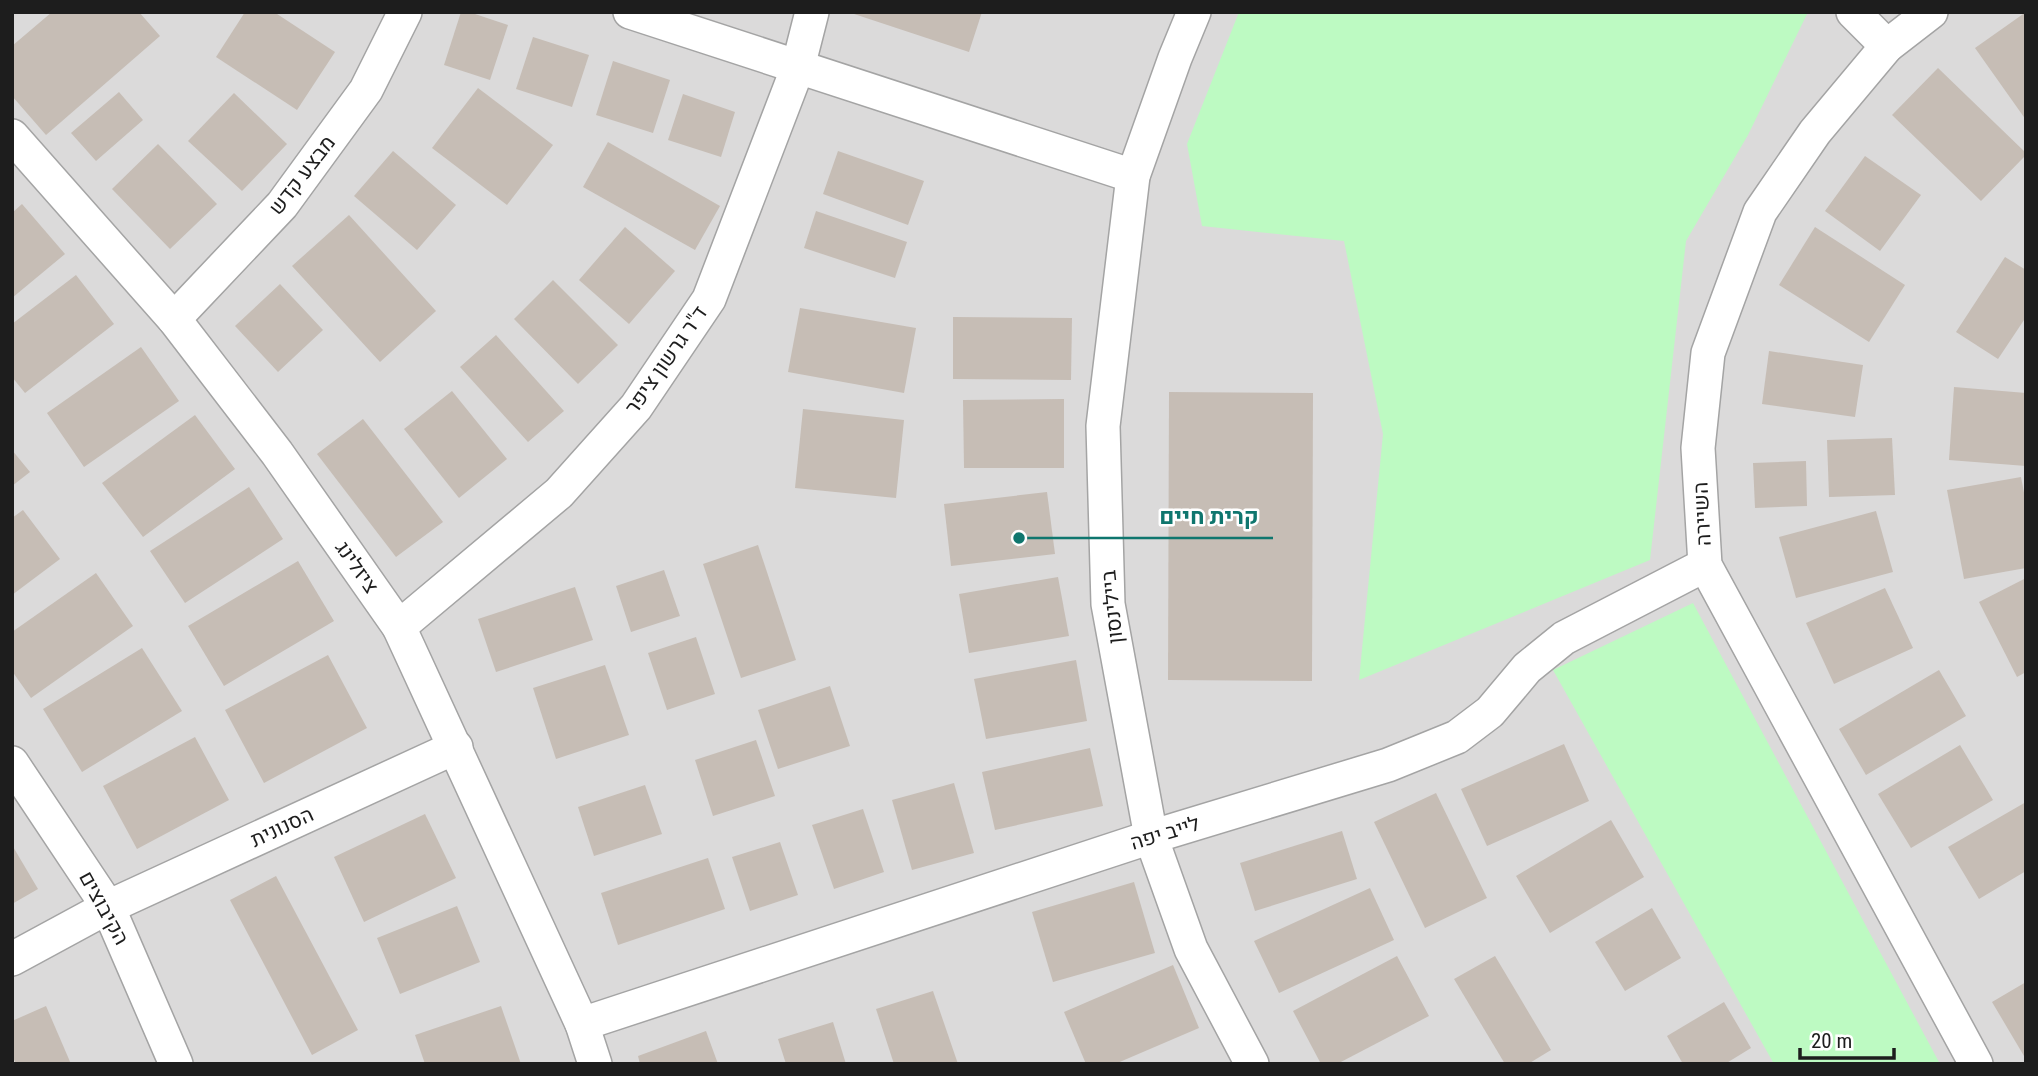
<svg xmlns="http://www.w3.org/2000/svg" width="2038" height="1076" viewBox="0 0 2038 1076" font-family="'Roboto Condensed',Heebo,sans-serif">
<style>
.residential{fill:#dbdada}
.park{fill:#bdfac2}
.building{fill:#c6bdb5}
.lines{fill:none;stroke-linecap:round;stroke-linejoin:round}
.street-casing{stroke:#a4a4a4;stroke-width:36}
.street{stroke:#fff;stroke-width:33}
.labels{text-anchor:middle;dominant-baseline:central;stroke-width:5;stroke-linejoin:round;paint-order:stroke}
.street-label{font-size:21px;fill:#1d1d1d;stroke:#fff}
.leader{fill:none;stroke:#0f766e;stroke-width:2.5}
.callout-dot{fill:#0f766e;stroke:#fff;stroke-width:2.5}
.callout-label{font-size:23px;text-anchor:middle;font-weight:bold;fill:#0f766e;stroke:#fff;stroke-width:5;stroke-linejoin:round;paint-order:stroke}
</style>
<rect width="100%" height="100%" fill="#eeeae2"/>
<rect class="residential" x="12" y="12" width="2014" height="1052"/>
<g class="park">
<path d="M 1239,12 L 1808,12 L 1748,135 L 1686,241 L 1650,560 L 1359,680 L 1383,434 L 1344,241 L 1202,226 L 1187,144 Z"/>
<path d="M 1693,603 L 1940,1064 L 1774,1064 L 1553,670 Z"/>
</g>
<g class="building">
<path d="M 52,12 L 139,12 L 160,36 L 46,135 L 12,96 L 12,46 Z"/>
<path d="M 245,12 L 274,12 L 335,52 L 297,110 L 216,57 Z"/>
<path d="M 461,12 L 469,12 L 508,25 L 490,80 L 444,65 Z"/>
<path d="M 848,12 L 982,12 L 969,52 Z"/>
<path d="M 2026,12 L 2026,120 L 1975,48 Z"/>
<path d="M 533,37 L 589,55 L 572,107 L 516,89 Z"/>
<path d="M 613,61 L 670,80 L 653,133 L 596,115 Z"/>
<path d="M 1938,68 L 2026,153 L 2026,155 L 1981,201 L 1892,115 Z"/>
<path d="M 478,88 L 553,145 L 507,205 L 432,148 Z"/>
<path d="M 119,92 L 143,120 L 96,161 L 71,133 Z"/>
<path d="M 234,93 L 287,144 L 242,191 L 188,141 Z"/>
<path d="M 683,94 L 735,112 L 721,157 L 668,140 Z"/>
<path d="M 608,142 L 720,206 L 695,250 L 583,187 Z"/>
<path d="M 158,144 L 217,204 L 170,249 L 112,189 Z"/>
<path d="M 393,151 L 456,205 L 417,250 L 354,196 Z"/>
<path d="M 838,151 L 924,181 L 908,225 L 823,194 Z"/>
<path d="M 1865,156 L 1921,195 L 1880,251 L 1825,211 Z"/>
<path d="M 22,204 L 65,254 L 12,298 L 12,213 Z"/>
<path d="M 816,211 L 907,242 L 895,278 L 804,248 Z"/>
<path d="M 349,215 L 436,311 L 380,362 L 292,266 Z"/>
<path d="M 625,227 L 675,271 L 629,324 L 579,280 Z"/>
<path d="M 1815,227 L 1905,285 L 1869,342 L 1779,285 Z"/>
<path d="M 2005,257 L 2026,270 L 2026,317 L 1998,359 L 1956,332 Z"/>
<path d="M 76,275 L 114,324 L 25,393 L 12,377 L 12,324 Z"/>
<path d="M 553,280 L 618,345 L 578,384 L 514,319 Z"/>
<path d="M 280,284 L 323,330 L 278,372 L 235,326 Z"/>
<path d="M 800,308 L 916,328 L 904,393 L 788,372 Z"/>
<path d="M 953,317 L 1072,318 L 1071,380 L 953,379 Z"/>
<path d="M 496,335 L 564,411 L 528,442 L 460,367 Z"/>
<path d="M 141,347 L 179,401 L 84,467 L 47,413 Z"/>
<path d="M 1769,351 L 1863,365 L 1855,417 L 1762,404 Z"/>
<path d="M 1954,387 L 2026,393 L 2026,466 L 1949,460 Z"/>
<path d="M 452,391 L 507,459 L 459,498 L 404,429 Z"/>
<path d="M 1169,392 L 1313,393 L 1312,681 L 1168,680 Z"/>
<path d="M 1064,399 L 1064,468 L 964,468 L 963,400 Z"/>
<path d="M 803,409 L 904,420 L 896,498 L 795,488 Z"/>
<path d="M 195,415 L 235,469 L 143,537 L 102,483 Z"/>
<path d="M 363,419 L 443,522 L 396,557 L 317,454 Z"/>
<path d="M 1892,438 L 1895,495 L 1829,497 L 1827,440 Z"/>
<path d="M 12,450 L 30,472 L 12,486 Z"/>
<path d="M 1806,461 L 1807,506 L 1755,508 L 1753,463 Z"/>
<path d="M 2021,477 L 2026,503 L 2026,568 L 1964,579 L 1947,490 Z"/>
<path d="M 249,487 L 283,539 L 185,603 L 150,551 Z"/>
<path d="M 1047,492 L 1055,554 L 951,566 L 944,504 Z"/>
<path d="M 23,510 L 60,559 L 12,595 L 12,518 Z"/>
<path d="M 1876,511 L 1893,572 L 1796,598 L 1779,537 Z"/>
<path d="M 758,545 L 796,660 L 741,678 L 703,564 Z"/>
<path d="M 298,561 L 334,621 L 224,686 L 188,626 Z"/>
<path d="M 664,570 L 680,616 L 631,632 L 616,586 Z"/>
<path d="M 96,573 L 133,626 L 31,698 L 12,671 L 12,632 Z"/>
<path d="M 1058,577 L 1069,636 L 969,653 L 959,594 Z"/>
<path d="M 2026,578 L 2026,672 L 2017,677 L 1979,602 Z"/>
<path d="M 575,587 L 593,640 L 496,672 L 478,619 Z"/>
<path d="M 1885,588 L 1913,648 L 1834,684 L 1806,623 Z"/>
<path d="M 696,637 L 715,694 L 667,710 L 648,653 Z"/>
<path d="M 142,648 L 182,711 L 82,772 L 43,709 Z"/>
<path d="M 328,655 L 367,728 L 264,783 L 225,710 Z"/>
<path d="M 1076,660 L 1087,721 L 986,739 L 974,679 Z"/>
<path d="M 605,665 L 629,735 L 556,759 L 533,688 Z"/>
<path d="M 1939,670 L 1966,716 L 1866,775 L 1839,729 Z"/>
<path d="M 830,686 L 850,746 L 778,769 L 758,710 Z"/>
<path d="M 195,737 L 229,800 L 137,849 L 103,786 Z"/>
<path d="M 756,740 L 775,796 L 713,816 L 695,760 Z"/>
<path d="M 1564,744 L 1589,801 L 1487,846 L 1461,789 Z"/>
<path d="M 1960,745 L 1993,800 L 1911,848 L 1878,794 Z"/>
<path d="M 1090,748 L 1103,806 L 995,830 L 982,772 Z"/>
<path d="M 954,783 L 974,853 L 912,870 L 892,800 Z"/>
<path d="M 645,785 L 662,834 L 594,856 L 578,807 Z"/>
<path d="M 1436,793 L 1487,898 L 1425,928 L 1374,822 Z"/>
<path d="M 2026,802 L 2026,871 L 1979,899 L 1948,847 Z"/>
<path d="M 863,809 L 884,872 L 834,889 L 812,825 Z"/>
<path d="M 425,814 L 456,878 L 364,922 L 334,857 Z"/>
<path d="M 1611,820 L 1644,877 L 1550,933 L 1516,876 Z"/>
<path d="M 1342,831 L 1357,879 L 1255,911 L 1240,863 Z"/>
<path d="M 780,842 L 798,895 L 750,911 L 732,857 Z"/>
<path d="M 12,845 L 38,889 L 12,904 Z"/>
<path d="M 708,858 L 725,909 L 618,945 L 601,893 Z"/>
<path d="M 276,876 L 358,1030 L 312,1055 L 230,900 Z"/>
<path d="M 1134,882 L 1155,953 L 1053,982 L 1032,912 Z"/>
<path d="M 1370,888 L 1394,940 L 1279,993 L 1254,941 Z"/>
<path d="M 457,906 L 480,962 L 400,994 L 377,938 Z"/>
<path d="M 1652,908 L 1681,958 L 1625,991 L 1595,942 Z"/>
<path d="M 1397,956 L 1429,1016 L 1337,1064 L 1321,1064 L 1293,1011 Z"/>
<path d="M 1495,956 L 1551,1050 L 1528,1064 L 1505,1064 L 1454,979 Z"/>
<path d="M 1173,965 L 1199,1028 L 1115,1064 L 1086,1064 L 1064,1012 Z"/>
<path d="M 2026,982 L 2026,1055 L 2024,1056 L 1992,1002 Z"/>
<path d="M 933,991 L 958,1064 L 894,1064 L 876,1009 Z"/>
<path d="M 1724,1002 L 1751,1048 L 1725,1064 L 1683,1064 L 1667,1036 Z"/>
<path d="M 46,1006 L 71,1064 L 16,1064 L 12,1055 L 12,1021 Z"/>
<path d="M 501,1006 L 521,1064 L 425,1064 L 415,1035 Z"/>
<path d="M 833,1022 L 846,1064 L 786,1064 L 778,1039 Z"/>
<path d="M 706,1031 L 718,1064 L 640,1064 L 638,1056 Z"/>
</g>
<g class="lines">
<defs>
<g id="street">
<path d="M 630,12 L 1133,176"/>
<path d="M 1194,12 L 1175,58 L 1133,176 L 1103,426 L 1108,604 L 1151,837 L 1191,949 L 1252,1064"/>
<path d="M 1853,12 L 1887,46"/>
<path d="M 1931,12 L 1887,46 L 1815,132 L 1760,212 L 1708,353 L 1698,448 L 1705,565 L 1976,1064"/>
<path d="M 12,136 L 174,319 L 277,453 L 399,627 L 582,1024 L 595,1064"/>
<path d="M 174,319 L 282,205 L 366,90 L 405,12"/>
<path d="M 399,627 L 559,493 L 636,407 L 709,299 L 798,67 L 812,12"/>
<path d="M 12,763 L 108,907 L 176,1064"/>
<path d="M 12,959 L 108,907 L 456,747"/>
<path d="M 582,1024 L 1151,837 L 1388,765 L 1457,737 L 1490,712 L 1527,668 L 1564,638 L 1705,565"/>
</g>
</defs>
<use href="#street" class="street-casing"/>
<use href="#street" class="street"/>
</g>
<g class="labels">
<g class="street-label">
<text transform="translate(302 175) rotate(-52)">מבצע קדש</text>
<text transform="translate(666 360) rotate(-55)">ד"ר גרשון ציפר</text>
<text transform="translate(1702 514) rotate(-93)">השיירה</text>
<text transform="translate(357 567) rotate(55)">ציזלינג</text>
<text transform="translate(1112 607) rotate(-96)">ביילינסון</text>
<text transform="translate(282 827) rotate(-25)">הסנונית</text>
<text transform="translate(1165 833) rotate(-17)">לייב יפה</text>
<text transform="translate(104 908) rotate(61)">הקיבוצים</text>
</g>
</g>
<path class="leader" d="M1019 538L1146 538H1273"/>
<circle class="callout-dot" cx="1019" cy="538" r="7"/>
<g class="callout-label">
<text x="1209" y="524">קרית חיים</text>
</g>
<rect width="2038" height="1076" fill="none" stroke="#1d1d1d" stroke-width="28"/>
<path d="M1800 1048v10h94v-10" fill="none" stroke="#1d1d1d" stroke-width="3.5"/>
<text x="1811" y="1048" font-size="21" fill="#1d1d1d" stroke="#ffffff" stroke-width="5" paint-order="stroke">20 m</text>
</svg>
